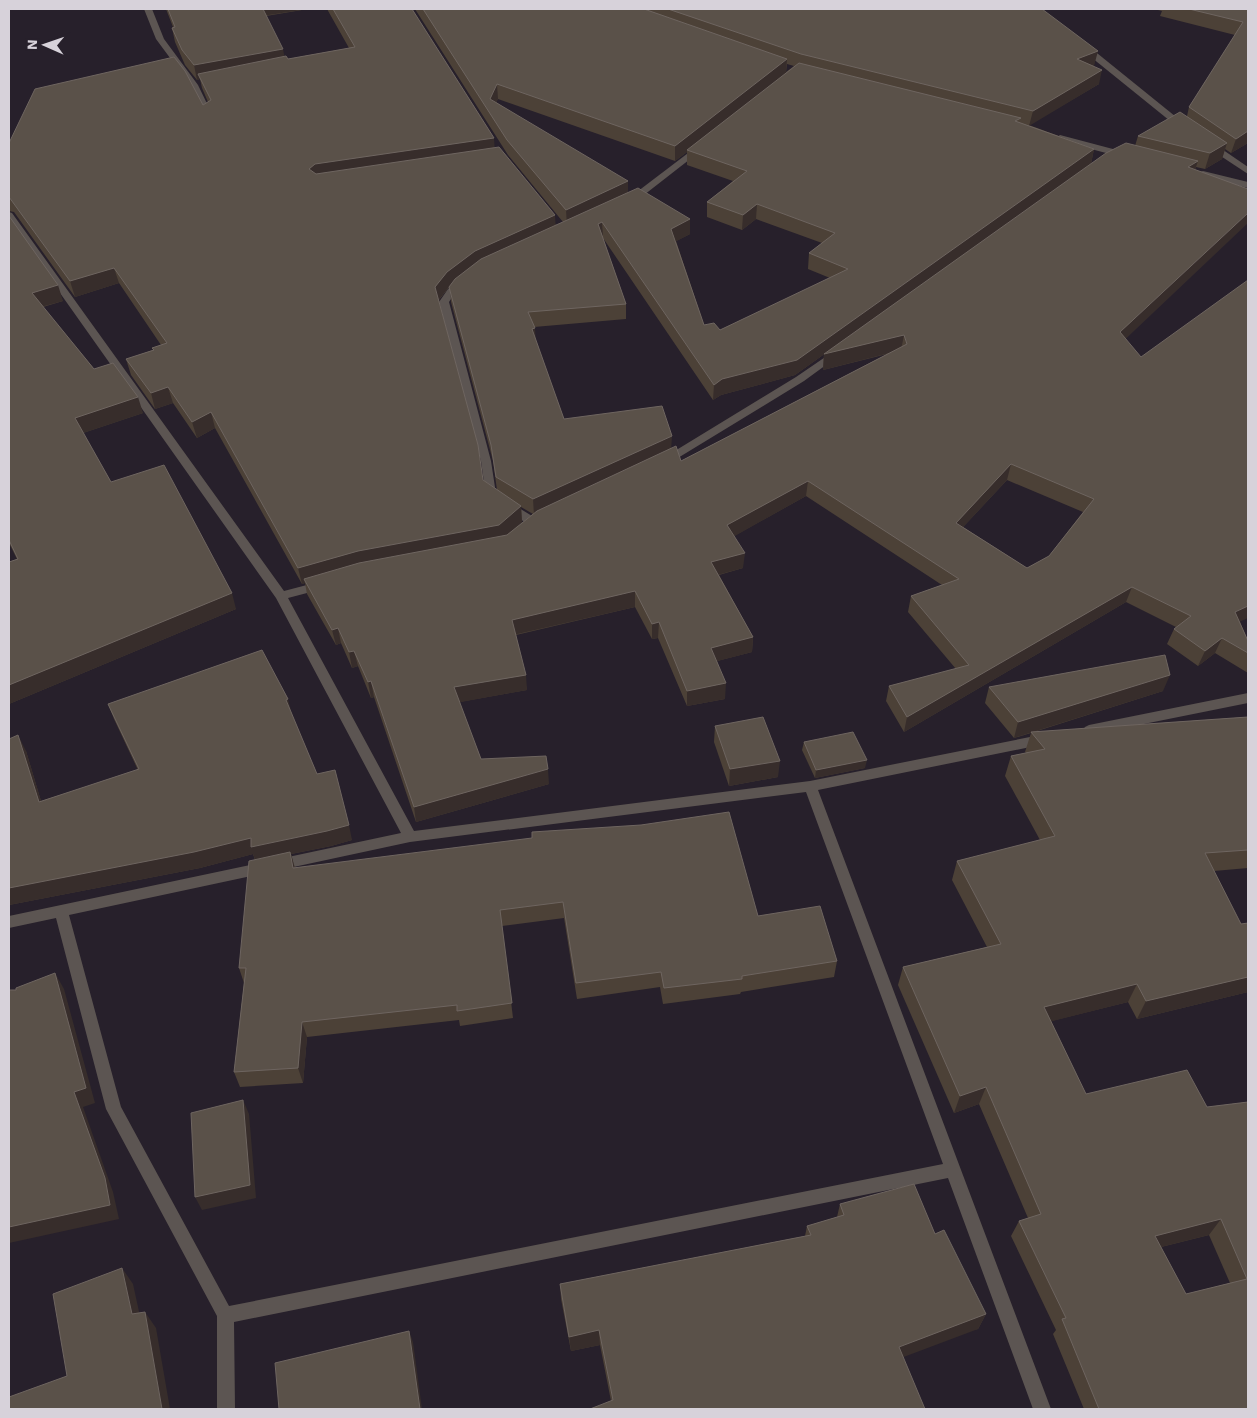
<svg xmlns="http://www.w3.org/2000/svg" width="1257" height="1418" viewBox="0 0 1257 1418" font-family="'Work Sans',sans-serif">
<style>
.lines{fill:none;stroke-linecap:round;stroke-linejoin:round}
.street{fill:#5c5552;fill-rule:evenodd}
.wall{fill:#4c4137;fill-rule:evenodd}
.shaded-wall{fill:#372d2b}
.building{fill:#5a5149;stroke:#6e6560;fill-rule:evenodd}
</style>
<rect width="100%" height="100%" fill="#27202b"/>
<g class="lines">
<g class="street">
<path d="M 144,9 L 152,9 L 164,39 L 198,85 L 213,116 L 212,118 L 206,118 L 190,85 L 156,39 Z"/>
<path d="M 1081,45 L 1087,45 L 1186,125 L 1186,129 L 1180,129 L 1081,49 Z"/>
<path d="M 1060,135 L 1128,153 L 1129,155 L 1125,158 L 1057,140 L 1056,138 Z"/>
<path d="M 1207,143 L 1213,143 L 1248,167 L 1248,174 L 1207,147 Z"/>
<path d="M 696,147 L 703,149 L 635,202 L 629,202 L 629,198 Z"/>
<path d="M 1203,171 L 1248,182 L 1248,188 L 1200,176 L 1200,172 Z"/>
<path d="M 9,212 L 12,213 L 284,591 L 322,581 L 326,582 L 328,585 L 326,588 L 288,598 L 414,831 L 810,781 L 1045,734 L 1049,736 L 1051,739 L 1049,742 L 1045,744 L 818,790 L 1051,1409 L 1033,1409 L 948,1178 L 234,1322 L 235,1409 L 217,1409 L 217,1316 L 106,1109 L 56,918 L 9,928 L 9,916 L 401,833 L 276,598 L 9,221 ZM 806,792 L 943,1164 L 229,1306 L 121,1107 L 69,915 L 410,842 Z"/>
<path d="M 463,279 L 468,282 L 455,293 L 449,302 L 491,461 L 496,494 L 537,519 L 539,522 L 537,525 L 529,525 L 486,496 L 481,461 L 439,302 L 448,289 Z"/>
<path d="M 837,349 L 842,352 L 841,354 L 804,381 L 668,464 L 660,464 L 659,462 L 660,460 L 796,377 Z"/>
<path d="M 1248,693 L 1248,703 L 1089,735 L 1085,733 L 1083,730 L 1085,727 L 1089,725 Z"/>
</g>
</g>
<g class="wall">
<path d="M 166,9 L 308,9 L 266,16 L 284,56 L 288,59 L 349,48 L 327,9 L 412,9 L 494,148 L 556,225 L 563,222 L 508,155 L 415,9 L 1042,9 L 1094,66 L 1099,84 L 1029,125 L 1094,149 L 1091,164 L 795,375 L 721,395 L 713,400 L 603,238 L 626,304 L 626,319 L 534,327 L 535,339 L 564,419 L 672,448 L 681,461 L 887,354 L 823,370 L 824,354 L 1135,146 L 1138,136 L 1187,116 L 1189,107 L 1235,35 L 1160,16 L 1162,11 L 1154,9 L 1248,9 L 1248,143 L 1231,153 L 1225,149 L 1222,159 L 1205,169 L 1196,167 L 1125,338 L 1240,622 L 1248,641 L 1248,673 L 1215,653 L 1198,666 L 1167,644 L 1174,629 L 1176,627 L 1126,602 L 904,732 L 886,701 L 889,686 L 956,669 L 908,612 L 911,596 L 942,585 L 806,496 L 734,536 L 743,568 L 719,575 L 753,637 L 752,652 L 717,661 L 725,699 L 687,706 L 658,638 L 652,639 L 635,607 L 516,635 L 527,690 L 459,702 L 481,759 L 549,784 L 416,822 L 374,697 L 371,698 L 358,666 L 352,668 L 341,643 L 336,645 L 307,594 L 305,583 L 302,584 L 215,428 L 197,438 L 173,403 L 155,409 L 131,375 L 126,359 L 153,350 L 152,348 L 161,345 L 119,283 L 75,297 L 14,212 L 9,211 L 9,143 L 203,105 L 208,102 L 202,88 L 200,79 L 197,80 L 185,65 L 175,42 L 172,28 L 173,27 ZM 787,64 L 794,66 L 786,72 ZM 498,99 L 675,161 L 687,152 L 687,165 L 733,181 L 707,202 L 707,217 L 742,230 L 756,219 L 822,243 L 809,253 L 808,269 L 830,278 L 720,330 L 704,325 L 676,241 L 690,234 L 496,102 ZM 450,286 L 451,302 L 493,461 L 497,490 L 483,480 L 439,300 ZM 1007,480 L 1083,512 L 1049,556 L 1027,568 L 963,527 ZM 521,507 L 533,514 L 507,535 L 522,522 Z"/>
<path d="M 9,216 L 63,301 L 43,307 L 94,369 L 143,413 L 83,433 L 111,482 L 236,609 L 9,704 L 9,562 L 17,559 L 9,543 Z"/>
<path d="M 989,687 L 1163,691 L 1034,732 L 1248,717 L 1248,868 L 1214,871 L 1241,924 L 1248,923 L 1248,992 L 1137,1019 L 1128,1002 L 1051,1021 L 1086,1094 L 1207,1107 L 1248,1102 L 1248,1409 L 1084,1409 L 1053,1334 L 1056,1330 L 1011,1236 L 1019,1221 L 1028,1218 L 979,1104 L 954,1113 L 898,985 L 903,967 L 987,947 L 952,880 L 957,861 L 1040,840 L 1005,776 L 1011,756 L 1026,753 L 1025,752 L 1031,733 L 1014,738 L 985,703 ZM 1209,1235 L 1230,1283 L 1186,1294 L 1161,1247 Z"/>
<path d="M 108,704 L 291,713 L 317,774 L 352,840 L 331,846 L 291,854 L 295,868 L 758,916 L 837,961 L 834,977 L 741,992 L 740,994 L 663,1004 L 660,987 L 577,999 L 564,918 L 502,926 L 513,1018 L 460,1026 L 459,1020 L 307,1037 L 303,1083 L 240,1087 L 234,1072 L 244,983 L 239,968 L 255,860 L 253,854 L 200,868 L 9,905 L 9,739 L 26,751 L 41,801 L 138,770 L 114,719 Z"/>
<path d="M 715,726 L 778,777 L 729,786 L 714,742 Z"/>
<path d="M 804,742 L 865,768 L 815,778 L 802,750 Z"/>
<path d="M 840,1204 L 935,1234 L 986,1314 L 978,1329 L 611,1401 L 600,1345 L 571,1351 L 561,1299 L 560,1284 L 805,1236 L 807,1226 L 837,1217 Z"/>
</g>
<g class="shaded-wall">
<path d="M 260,9 L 308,9 L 262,16 Z"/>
<path d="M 283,49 L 286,64 L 198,74 L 200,79 L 197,80 L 194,65 Z"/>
<path d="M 1098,51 L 1094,66 L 1077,59 Z"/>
<path d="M 787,59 L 786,74 L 687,150 L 687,152 L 675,161 L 675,146 Z"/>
<path d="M 1102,70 L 1099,84 L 1029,126 L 1033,111 Z"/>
<path d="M 497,84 L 498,99 L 491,114 L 490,99 Z"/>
<path d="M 1248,131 L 1248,143 L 1231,153 L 1236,139 Z"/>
<path d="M 494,138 L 495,154 L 318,179 L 309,169 L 315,164 Z"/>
<path d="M 1227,143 L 1222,159 L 1205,169 L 1210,153 Z"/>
<path d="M 1094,149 L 1091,164 L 795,375 L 721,395 L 713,400 L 714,385 L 722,379 Z"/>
<path d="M 1198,161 L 1193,176 L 1188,167 Z"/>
<path d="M 628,181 L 628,197 L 567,226 L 566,210 Z"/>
<path d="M 757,204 L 756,219 L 742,230 L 743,215 Z"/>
<path d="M 1248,213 L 1248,223 L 1116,348 L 1120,332 Z"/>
<path d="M 555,215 L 556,230 L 476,266 L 448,288 L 437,302 L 435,287 L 447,272 L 475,251 Z"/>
<path d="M 690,219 L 690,234 L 671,244 L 671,229 Z"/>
<path d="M 602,222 L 603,237 L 598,224 Z"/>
<path d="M 114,268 L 119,283 L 75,297 L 70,281 Z"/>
<path d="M 58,285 L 63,301 L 37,308 L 32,293 Z"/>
<path d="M 535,328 L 536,344 L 532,329 Z"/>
<path d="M 904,335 L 901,350 L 823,370 L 824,354 Z"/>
<path d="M 168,387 L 173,403 L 155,409 L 151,393 Z"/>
<path d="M 138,397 L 143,413 L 80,434 L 75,418 Z"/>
<path d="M 211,412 L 215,428 L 197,438 L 192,422 Z"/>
<path d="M 672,436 L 671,451 L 534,515 L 533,499 Z"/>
<path d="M 1011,464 L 1007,480 L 953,538 L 956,523 Z"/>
<path d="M 808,481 L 806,496 L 726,541 L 727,525 Z"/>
<path d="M 521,506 L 522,522 L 500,541 L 304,579 L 305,583 L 302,584 L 298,568 Z"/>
<path d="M 745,553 L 743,568 L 710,577 L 711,562 Z"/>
<path d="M 1132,587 L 1126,602 L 904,732 L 907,717 Z"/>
<path d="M 635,591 L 635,607 L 513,635 L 512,620 Z"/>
<path d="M 232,593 L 236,609 L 9,704 L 9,685 Z"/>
<path d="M 1248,606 L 1248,618 L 1228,627 L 1235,612 Z"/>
<path d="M 659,622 L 658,638 L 652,639 L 652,624 Z"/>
<path d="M 338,628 L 341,643 L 336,645 L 332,630 Z"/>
<path d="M 753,637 L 752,652 L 710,663 L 711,648 Z"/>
<path d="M 1222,638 L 1215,653 L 1198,666 L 1205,651 Z"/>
<path d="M 354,651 L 358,666 L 352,668 L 349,652 Z"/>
<path d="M 526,675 L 527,690 L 456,703 L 454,687 Z"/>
<path d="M 1170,675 L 1163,691 L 1014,738 L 1018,722 Z"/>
<path d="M 371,681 L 374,697 L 371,698 L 368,682 Z"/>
<path d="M 726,683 L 725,699 L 687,706 L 687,691 Z"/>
<path d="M 288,699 L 292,715 L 286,700 Z"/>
<path d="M 18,735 L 26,751 L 46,818 L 39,802 Z"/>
<path d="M 867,760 L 865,768 L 815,778 L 816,770 Z"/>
<path d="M 780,761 L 778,777 L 729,786 L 730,769 Z"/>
<path d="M 548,769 L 549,784 L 416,822 L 414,807 Z"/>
<path d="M 349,825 L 352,840 L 331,846 L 291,854 L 295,869 L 256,862 L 253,854 L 200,868 L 9,905 L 9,888 L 251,838 Z"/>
<path d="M 55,973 L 64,989 L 95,1103 L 83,1107 L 113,1192 L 119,1219 L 9,1243 L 9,1227 L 74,1092 Z"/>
<path d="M 1248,977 L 1248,992 L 1137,1019 L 1146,1001 Z"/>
<path d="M 1137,984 L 1128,1002 L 1037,1025 L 1044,1007 Z"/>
<path d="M 302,1022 L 307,1037 L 303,1083 L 298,1068 Z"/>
<path d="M 986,1087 L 979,1104 L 954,1113 L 960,1096 Z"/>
<path d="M 243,1100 L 249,1114 L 256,1198 L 202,1210 L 195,1197 Z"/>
<path d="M 1221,1219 L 1209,1235 L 1145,1251 L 1155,1236 Z"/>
<path d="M 122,1268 L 133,1284 L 143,1330 L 132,1314 Z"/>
<path d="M 145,1312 L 156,1328 L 170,1409 L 162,1409 Z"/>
<path d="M 986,1314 L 978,1329 L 893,1361 L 899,1347 Z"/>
<path d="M 599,1330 L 600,1345 L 571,1351 L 569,1337 Z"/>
<path d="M 409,1331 L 413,1342 L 422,1409 L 420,1409 Z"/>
</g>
<g class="building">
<path d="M 168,9 L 263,9 L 283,49 L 194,65 L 182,50 L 172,28 L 175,27 Z"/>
<path d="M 333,9 L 412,9 L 494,138 L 315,164 L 309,169 L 316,174 L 499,147 L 555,215 L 475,251 L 447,272 L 435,287 L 478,445 L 483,480 L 521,506 L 499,525 L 358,551 L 298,568 L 211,412 L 192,422 L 168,387 L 151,393 L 126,359 L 154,350 L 152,348 L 167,343 L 114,268 L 70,281 L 9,197 L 9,143 L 35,89 L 174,57 L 185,71 L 203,105 L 211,100 L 198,74 L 286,56 L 288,59 L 355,47 Z"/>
<path d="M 423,9 L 644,9 L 787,59 L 675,146 L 497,84 L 490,99 L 628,181 L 566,210 L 507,140 Z"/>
<path d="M 668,9 L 1042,9 L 1098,51 L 1077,59 L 1102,70 L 1033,111 L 801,54 Z"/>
<path d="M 1189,9 L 1248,9 L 1248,131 L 1236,139 L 1189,107 L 1243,22 Z"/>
<path d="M 799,63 L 1021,118 L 1015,121 L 1094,149 L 797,360 L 722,379 L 714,385 L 602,222 L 598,224 L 626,304 L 528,312 L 535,328 L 532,329 L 564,419 L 662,406 L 672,436 L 533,499 L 496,477 L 491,445 L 449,287 L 455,279 L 481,259 L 638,188 L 690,219 L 671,229 L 704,325 L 714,323 L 720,330 L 848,269 L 809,253 L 835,233 L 757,204 L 743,215 L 707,202 L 747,171 L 687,150 Z"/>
<path d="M 1180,112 L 1227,143 L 1210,153 L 1138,136 Z"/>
<path d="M 1126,143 L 1198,161 L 1188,167 L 1248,189 L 1248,213 L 1120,332 L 1141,357 L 1248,280 L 1248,606 L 1235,612 L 1248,641 L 1248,653 L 1222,638 L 1205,651 L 1174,629 L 1191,616 L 1132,587 L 907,717 L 889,686 L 969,665 L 911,596 L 959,579 L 808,481 L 727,525 L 745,553 L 711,562 L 753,637 L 711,648 L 726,683 L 687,691 L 659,622 L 652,624 L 635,591 L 512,620 L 526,675 L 454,687 L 481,759 L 546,756 L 548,769 L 414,807 L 371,681 L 368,682 L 354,651 L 349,652 L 338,628 L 332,630 L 304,579 L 359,563 L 507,535 L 537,511 L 676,446 L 681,461 L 907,344 L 904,335 L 824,354 L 1106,153 ZM 1011,464 L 1094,499 L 1049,556 L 1027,568 L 956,523 Z"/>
<path d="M 9,216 L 58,285 L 32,293 L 94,369 L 113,363 L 138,397 L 75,418 L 111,482 L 164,465 L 232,593 L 9,685 L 9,562 L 18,559 L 9,540 Z"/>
<path d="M 262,650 L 288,699 L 286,700 L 317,774 L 335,770 L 349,825 L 327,831 L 251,847 L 251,838 L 194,852 L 9,888 L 9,739 L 18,735 L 39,802 L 139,769 L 108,704 Z"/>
<path d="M 1165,655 L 1170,675 L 1018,722 L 989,687 Z"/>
<path d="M 763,717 L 780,761 L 730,769 L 715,726 Z"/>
<path d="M 1248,717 L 1248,850 L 1205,853 L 1241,924 L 1248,923 L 1248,977 L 1146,1001 L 1137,984 L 1044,1007 L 1086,1094 L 1187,1070 L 1207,1107 L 1248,1102 L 1248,1409 L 1099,1409 L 1062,1319 L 1066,1318 L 1019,1221 L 1041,1214 L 986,1087 L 960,1096 L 903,967 L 1001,944 L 957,861 L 1055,836 L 1011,756 L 1045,749 L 1031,732 ZM 1221,1219 L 1247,1279 L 1186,1294 L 1155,1236 Z"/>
<path d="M 853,732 L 867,760 L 816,770 L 804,742 Z"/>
<path d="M 729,812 L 758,916 L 820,906 L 837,961 L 742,976 L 742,979 L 664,988 L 661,972 L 576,983 L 563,902 L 500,910 L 512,1003 L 457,1011 L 457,1005 L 302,1022 L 298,1068 L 234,1072 L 246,968 L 239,968 L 249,861 L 290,852 L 293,868 L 532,838 L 532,832 L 641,825 Z"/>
<path d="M 55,973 L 86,1088 L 74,1092 L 105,1178 L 110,1205 L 9,1227 L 9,990 L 16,990 L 16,988 Z"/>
<path d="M 243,1100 L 250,1185 L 195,1197 L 191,1113 Z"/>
<path d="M 914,1184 L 935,1234 L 944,1230 L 986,1314 L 899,1347 L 925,1409 L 590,1409 L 613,1400 L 599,1330 L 569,1337 L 560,1284 L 811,1235 L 807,1226 L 844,1215 L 840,1204 Z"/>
<path d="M 122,1268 L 132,1314 L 145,1312 L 162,1409 L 9,1409 L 9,1397 L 67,1376 L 53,1294 Z"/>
<path d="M 409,1331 L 420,1409 L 279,1409 L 275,1363 Z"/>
</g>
<rect width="1257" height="1418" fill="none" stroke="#d7d2da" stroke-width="20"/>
<g transform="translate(45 45) rotate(272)" stroke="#27202b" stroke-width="4" paint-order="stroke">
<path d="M0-4L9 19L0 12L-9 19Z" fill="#d7d2da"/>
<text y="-8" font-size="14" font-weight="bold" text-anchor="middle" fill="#d7d2da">N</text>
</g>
</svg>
